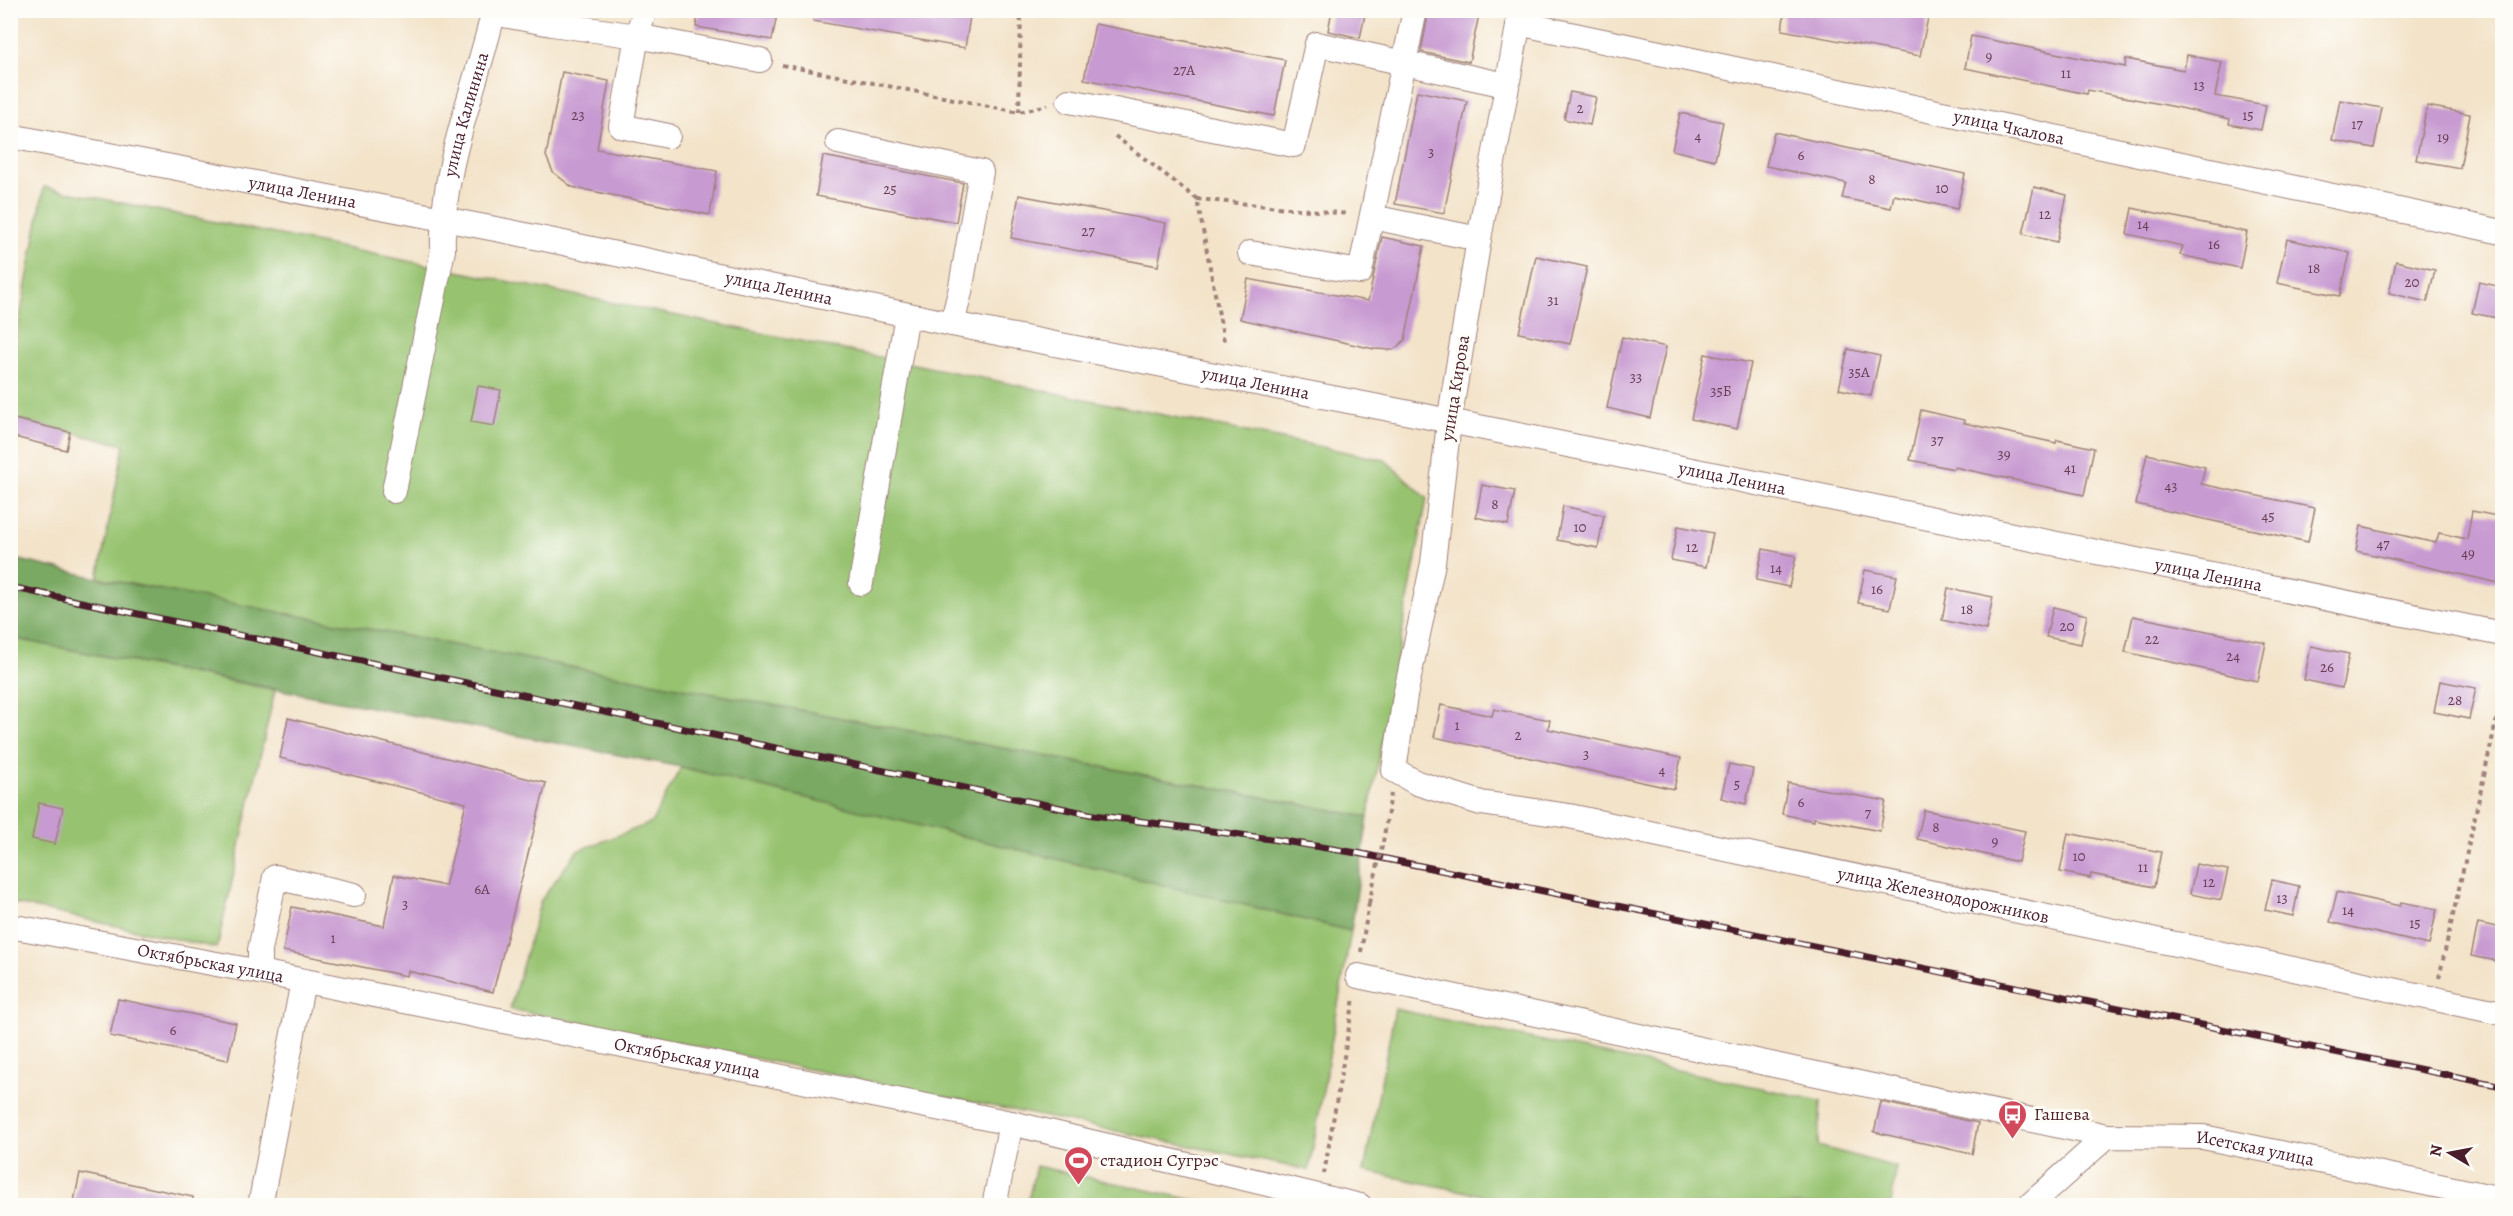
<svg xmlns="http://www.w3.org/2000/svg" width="2513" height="1216" viewBox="0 0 2513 1216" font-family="Alegreya,serif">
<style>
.green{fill:#97c370;stroke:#70714e;stroke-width:1.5}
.forest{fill:#79a962;stroke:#626446;stroke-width:1.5}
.building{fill:#c79ad1}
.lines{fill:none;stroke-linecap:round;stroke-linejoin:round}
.minor-casing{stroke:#9e817a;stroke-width:26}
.path{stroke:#9e817a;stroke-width:4;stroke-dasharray:4.5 4.5;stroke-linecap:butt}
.minor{stroke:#fff;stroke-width:24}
.rail-casing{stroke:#4a1f2b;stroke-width:7}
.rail{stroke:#fdfcf7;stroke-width:4.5;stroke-dasharray:14;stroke-linecap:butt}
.path-bridge{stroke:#9e817a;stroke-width:4;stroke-dasharray:4.5 4.5;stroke-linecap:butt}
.labels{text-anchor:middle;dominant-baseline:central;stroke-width:6;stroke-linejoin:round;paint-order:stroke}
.number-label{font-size:15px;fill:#693e54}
.street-label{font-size:18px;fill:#4a1f2b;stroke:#fdfcf7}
.poi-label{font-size:18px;fill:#4a1f2b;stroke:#fdfcf7;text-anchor:start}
</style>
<rect width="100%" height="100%" fill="#fdfcf7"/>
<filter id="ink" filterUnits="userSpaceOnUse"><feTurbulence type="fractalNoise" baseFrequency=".0167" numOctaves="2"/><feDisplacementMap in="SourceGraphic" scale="12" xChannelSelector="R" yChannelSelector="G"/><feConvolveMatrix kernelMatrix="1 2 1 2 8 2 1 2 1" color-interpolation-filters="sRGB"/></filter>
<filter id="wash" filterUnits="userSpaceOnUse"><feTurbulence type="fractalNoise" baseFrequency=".008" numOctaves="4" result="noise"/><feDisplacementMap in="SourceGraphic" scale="24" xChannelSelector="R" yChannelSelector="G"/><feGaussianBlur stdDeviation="1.35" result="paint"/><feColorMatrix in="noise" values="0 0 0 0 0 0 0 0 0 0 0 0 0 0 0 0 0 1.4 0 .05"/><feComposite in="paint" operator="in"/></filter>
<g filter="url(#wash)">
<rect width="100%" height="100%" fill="#f3e3c9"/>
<g class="green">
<path d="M 44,187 L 1385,460 L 1427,498 L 1368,817 L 98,578 L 124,445 L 11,418 L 11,367 Z"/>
<path d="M 11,638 L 275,690 L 217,948 L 11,903 Z"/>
<path d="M 681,767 L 1351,931 L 1309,1170 L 510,1009 L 541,900 L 577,851 L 651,823 Z"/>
<path d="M 1395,1009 L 1821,1101 L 1818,1146 L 1896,1167 L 1891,1205 L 1530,1205 L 1364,1171 Z"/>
<path d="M 1036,1166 L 1217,1205 L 1027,1205 Z"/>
</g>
<path class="forest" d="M 11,558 L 98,578 L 1368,817 L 1351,931 L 681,767 L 11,638 Z"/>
<g id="blocks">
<g class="building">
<path d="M 699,10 L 778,10 L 772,40 L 696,27 Z"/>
<path d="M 814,10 L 971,10 L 965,48 L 813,21 Z"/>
<path d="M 1332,10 L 1366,10 L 1360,38 L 1328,31 Z"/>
<path d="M 1429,10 L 1480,10 L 1469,62 L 1421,52 Z"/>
<path d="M 1785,10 L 1919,10 L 1929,13 L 1920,56 L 1782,30 Z"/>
<path d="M 1095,24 L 1285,60 L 1274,116 L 1084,79 Z"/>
<path d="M 1971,36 L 2125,67 L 2126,59 L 2184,70 L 2187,55 L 2222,62 L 2215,96 L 2266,105 L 2261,130 L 2229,124 L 2230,119 L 2176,107 L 2088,90 L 2087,94 L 1965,68 Z"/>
<path d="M 562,72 L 609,81 L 597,149 L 717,171 L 710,215 L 572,187 L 553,172 L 546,156 Z"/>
<path d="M 1417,91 L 1467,101 L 1444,213 L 1395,204 Z"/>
<path d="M 1570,92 L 1596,97 L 1590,125 L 1564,119 Z"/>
<path d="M 2340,100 L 2382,108 L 2374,148 L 2332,140 Z"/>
<path d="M 2427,106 L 2470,114 L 2460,168 L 2416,160 Z"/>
<path d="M 1680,113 L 1723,122 L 1715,160 L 1672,150 Z"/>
<path d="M 1774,132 L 1965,174 L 1957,209 L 1894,195 L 1891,208 L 1842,198 L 1846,183 L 1766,166 Z"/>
<path d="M 823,156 L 963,183 L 956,222 L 816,196 Z"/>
<path d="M 2034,187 L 2067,195 L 2057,242 L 2023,234 Z"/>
<path d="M 1019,195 L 1166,223 L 1158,266 L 1011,238 Z"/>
<path d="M 2132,208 L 2247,232 L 2240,268 L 2180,255 L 2183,246 L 2127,234 Z"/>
<path d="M 1382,237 L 1424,246 L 1405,340 L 1393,350 L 1374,349 L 1240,319 L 1248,279 L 1368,301 Z"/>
<path d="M 2287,239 L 2350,253 L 2340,296 L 2277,283 Z"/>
<path d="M 1536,256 L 1587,267 L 1570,344 L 1519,333 Z"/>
<path d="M 2396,261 L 2435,270 L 2427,302 L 2389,293 Z"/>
<path d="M 2479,282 L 2502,287 L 2502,319 L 2472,313 Z"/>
<path d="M 1622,337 L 1666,347 L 1650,418 L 1607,408 Z"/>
<path d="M 1848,349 L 1880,356 L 1871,396 L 1839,389 Z"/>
<path d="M 1705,354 L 1751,363 L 1737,429 L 1691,419 Z"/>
<path d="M 478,386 L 501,390 L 494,426 L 471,422 Z"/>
<path d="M 1921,410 L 1964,420 L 1964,423 L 2056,443 L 2057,440 L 2094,448 L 2084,495 L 1954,467 L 1954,469 L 1910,460 Z"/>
<path d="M 10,418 L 70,432 L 66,450 L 10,436 Z"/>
<path d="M 2147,454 L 2205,467 L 2201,484 L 2315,508 L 2308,542 L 2136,504 Z"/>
<path d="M 1482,485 L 1515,491 L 1508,525 L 1476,517 Z"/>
<path d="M 1563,506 L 1604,515 L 1598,548 L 1557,540 Z"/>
<path d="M 2472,511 L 2502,517 L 2502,568 L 2499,583 L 2356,551 L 2361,526 L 2436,543 L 2439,533 L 2467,539 Z"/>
<path d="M 1678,526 L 1713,533 L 1706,567 L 1671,560 Z"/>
<path d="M 1763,549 L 1796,556 L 1789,587 L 1756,580 Z"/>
<path d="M 1865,570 L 1897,576 L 1890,609 L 1858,603 Z"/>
<path d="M 1948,588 L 1993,597 L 1986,630 L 1942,620 Z"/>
<path d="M 2053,607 L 2087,615 L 2081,644 L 2046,637 Z"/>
<path d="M 2133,616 L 2266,643 L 2258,681 L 2125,652 Z"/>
<path d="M 2311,646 L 2349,654 L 2342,688 L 2304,680 Z"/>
<path d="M 2440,681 L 2476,688 L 2469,719 L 2434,712 Z"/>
<path d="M 1441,705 L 1492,716 L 1494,709 L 1550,720 L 1548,729 L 1681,758 L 1674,789 L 1434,737 Z"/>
<path d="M 288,718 L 546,783 L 493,992 L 408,971 L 407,976 L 283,951 L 292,907 L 384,926 L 394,875 L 445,886 L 466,803 L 280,758 Z"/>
<path d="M 1729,764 L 1753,769 L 1746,804 L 1721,798 Z"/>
<path d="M 1788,783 L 1886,801 L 1880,831 L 1814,818 L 1814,821 L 1782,814 Z"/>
<path d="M 39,803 L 63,808 L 55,844 L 32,839 Z"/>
<path d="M 1924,810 L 2025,831 L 2018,862 L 1917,839 Z"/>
<path d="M 2068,833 L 2161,852 L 2154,887 L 2091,874 L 2090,878 L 2060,872 Z"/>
<path d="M 2196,864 L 2228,870 L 2221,900 L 2190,894 Z"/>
<path d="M 2272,880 L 2299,886 L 2293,916 L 2265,910 Z"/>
<path d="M 2337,892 L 2400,906 L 2401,902 L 2437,909 L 2429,945 L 2330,922 Z"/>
<path d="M 2478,923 L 2502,928 L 2502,962 L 2471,956 Z"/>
<path d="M 118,999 L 236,1023 L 228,1060 L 110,1036 Z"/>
<path d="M 1881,1102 L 1978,1123 L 1972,1154 L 1874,1132 Z"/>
<path d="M 80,1173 L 193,1197 L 192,1206 L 73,1206 Z"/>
</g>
</g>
</g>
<g filter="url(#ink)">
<use href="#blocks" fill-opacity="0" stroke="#9e817a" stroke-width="1.5"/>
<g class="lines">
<defs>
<g id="minor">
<path d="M 645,10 L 637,36 L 760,60"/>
<path id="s1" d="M 1521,10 L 1479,239 L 1449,422 L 1433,563 L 1405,696 L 1394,770 L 1417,783 L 1481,803 L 1569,816 L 2502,1013"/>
<path d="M 493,13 L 552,24 L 637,36 L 621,126 L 668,136"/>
<path id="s2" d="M 1518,23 L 2502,232"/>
<path d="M 1069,101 L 1294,145 L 1317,44 L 1506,85"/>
<path id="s3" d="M 10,136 L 506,231 L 952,324 L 1410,413 L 2502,634"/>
<path d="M 838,142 L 981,172 L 960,292 L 952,324"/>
<path d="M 1372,217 L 1479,239"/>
<path d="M 1250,253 L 1360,272 L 1415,10"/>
<path id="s4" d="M 394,491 L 443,250 C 440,168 476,89 494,10"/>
<path d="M 861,583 L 907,315"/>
<path id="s5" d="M 10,926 L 260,972 L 1011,1123 L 1360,1206"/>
<path d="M 260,972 L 260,950 L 275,877 L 354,895"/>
<path d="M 1358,976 L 2107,1136"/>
<path d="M 260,1206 L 303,981"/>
<path d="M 994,1206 L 1011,1123"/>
<path id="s6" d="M 2029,1206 L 2107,1136 L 2203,1137 L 2502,1199"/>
</g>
</defs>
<use href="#minor" class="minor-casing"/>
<g class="path">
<path d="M 782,65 L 1019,112 L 1048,105"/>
<path d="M 1019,112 L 1021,10"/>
<path d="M 1115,136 L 1197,199 L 1224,341"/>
<path d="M 1197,199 L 1349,214"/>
<path d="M 1383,842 L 1391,794"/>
<path d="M 1361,952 L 1369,903"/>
<path d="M 2439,978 L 2502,695"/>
<path d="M 1324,1174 L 1354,998"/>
</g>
<use href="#minor" class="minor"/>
<defs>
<path id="rail" d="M 10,587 L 1094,815 L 1278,840 L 1357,853 L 2502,1086"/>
</defs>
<use href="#rail" class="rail-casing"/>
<use href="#rail" class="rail"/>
<path class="path-bridge" d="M 1369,903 L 1383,842"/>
</g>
</g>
<defs>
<symbol id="bus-pin" viewBox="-11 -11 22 30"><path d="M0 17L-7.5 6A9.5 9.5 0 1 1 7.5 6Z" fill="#d1495b" stroke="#fdfcf7"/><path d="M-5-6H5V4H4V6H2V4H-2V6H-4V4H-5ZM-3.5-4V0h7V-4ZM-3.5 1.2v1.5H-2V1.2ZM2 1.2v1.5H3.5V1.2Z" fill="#fff"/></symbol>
<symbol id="stadium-pin" viewBox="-11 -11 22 30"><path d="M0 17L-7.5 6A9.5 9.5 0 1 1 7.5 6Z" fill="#d1495b" stroke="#fdfcf7"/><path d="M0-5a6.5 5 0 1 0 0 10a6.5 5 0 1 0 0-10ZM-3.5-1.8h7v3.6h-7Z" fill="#fff"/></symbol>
</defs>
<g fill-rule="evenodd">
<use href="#bus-pin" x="1996" y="1098" width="33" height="45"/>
<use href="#stadium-pin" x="1062" y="1144" width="33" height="45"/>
</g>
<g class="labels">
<g class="number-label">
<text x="1989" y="56">9</text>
<text x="1184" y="70">27А</text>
<text x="2066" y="73">11</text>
<text x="2199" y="85">13</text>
<text x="1580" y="108">2</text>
<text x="578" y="115">23</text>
<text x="2248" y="115">15</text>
<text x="2357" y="124">17</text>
<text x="1698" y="136">4</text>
<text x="2443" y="137">19</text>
<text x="1431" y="152">3</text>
<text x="1801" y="155">6</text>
<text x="1872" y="179">8</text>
<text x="1942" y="188">10</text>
<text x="890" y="189">25</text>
<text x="2045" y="214">12</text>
<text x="2143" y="224">14</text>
<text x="1088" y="231">27</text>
<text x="2214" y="244">16</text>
<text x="2314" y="268">18</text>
<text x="2412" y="282">20</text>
<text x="1553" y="300">31</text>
<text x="1859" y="372">35А</text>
<text x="1636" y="377">33</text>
<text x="1721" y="391">35Б</text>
<text x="1937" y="440">37</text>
<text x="2004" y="454">39</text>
<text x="2070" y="468">41</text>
<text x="2171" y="486">43</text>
<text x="1495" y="504">8</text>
<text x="2268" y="516">45</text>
<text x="1580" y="527">10</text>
<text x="2383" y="544">47</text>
<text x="1692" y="547">12</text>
<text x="2468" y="553">49</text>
<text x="1776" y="568">14</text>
<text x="1877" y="589">16</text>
<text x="1967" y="609">18</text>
<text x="2067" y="626">20</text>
<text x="2152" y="639">22</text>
<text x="2233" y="656">24</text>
<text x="2327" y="667">26</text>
<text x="2455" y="700">28</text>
<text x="1457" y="725">1</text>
<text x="1518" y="735">2</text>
<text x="1586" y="754">3</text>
<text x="1662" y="770">4</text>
<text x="1737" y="784">5</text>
<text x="1801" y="802">6</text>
<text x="1868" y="813">7</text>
<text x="1936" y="827">8</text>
<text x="1995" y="841">9</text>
<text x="2079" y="856">10</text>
<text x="2143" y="867">11</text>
<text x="2209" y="882">12</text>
<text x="482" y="889">6А</text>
<text x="2282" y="898">13</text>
<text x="405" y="904">3</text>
<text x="2348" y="910">14</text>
<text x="2415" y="923">15</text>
<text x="333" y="938">1</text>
<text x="173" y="1030">6</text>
</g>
<g class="street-label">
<text stroke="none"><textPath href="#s4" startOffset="384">улица Калинина</textPath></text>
<text stroke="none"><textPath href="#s2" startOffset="502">улица Чкалова</textPath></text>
<text stroke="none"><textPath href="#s3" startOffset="298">улица Ленина</textPath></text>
<text stroke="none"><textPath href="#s3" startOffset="784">улица Ленина</textPath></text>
<text stroke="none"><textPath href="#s3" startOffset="1270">улица Ленина</textPath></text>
<text transform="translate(1455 388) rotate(-81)">улица Кирова</text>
<text stroke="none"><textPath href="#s3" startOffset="1756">улица Ленина</textPath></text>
<text stroke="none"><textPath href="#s3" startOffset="2242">улица Ленина</textPath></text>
<text stroke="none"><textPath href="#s1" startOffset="1336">улица Железнодорожников</textPath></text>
<text stroke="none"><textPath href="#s5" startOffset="204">Октябрьская улица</textPath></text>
<text stroke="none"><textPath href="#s5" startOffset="690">Октябрьская улица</textPath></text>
<text stroke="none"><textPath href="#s6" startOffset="254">Исетская улица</textPath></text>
</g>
<g class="poi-label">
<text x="2034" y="1114">Гашева</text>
<text x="1100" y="1160">стадион Сугрэс</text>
</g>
</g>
<rect width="2513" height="1216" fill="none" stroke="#fdfcf7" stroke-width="36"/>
<g transform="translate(2450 1153) rotate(280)" stroke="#fdfcf7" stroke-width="4.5" paint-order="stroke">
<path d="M0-4.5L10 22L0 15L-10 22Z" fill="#4a1f2b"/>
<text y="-9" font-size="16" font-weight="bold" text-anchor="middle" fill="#4a1f2b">N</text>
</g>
</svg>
